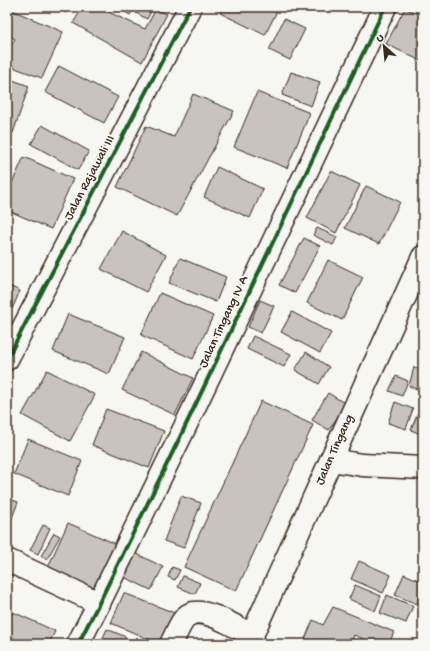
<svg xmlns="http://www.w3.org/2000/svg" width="430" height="651" viewBox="0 0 430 651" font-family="'Gochi Hand',sans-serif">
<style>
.building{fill:#c8c3be;stroke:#3b2a1e}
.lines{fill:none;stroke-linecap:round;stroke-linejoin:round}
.minor-casing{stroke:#3b2a1e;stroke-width:25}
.major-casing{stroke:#3b2a1e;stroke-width:25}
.minor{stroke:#f6f6f2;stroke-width:22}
.major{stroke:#f6f6f2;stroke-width:22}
.cycleway-casing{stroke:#f6f6f2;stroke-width:6}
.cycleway{stroke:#1b5e20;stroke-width:4}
.labels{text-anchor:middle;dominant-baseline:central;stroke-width:4;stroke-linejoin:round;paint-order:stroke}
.street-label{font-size:13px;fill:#3b2a1e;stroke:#f6f6f2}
</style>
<rect width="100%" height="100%" fill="#f6f6f2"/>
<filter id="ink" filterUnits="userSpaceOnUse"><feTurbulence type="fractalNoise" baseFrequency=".025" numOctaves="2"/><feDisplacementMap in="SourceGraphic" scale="8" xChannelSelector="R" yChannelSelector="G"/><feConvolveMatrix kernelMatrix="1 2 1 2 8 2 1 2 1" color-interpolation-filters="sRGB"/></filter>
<g filter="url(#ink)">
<g class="building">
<path d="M 57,7 L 70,7 L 66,13 Z"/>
<path d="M 83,7 L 106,7 L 104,10 L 145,29 L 156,9 L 167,14 L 142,62 L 73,23 Z"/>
<path d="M 117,7 L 135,7 L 130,15 Z"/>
<path d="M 139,7 L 153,7 L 147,19 L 136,13 Z"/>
<path d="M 223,7 L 279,7 L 265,35 L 220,13 Z"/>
<path d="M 7,8 L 63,32 L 42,78 L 7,65 L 7,49 L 9,50 L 15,39 L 7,34 Z"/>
<path d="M 405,8 L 423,16 L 423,62 L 386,44 Z"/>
<path d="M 284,19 L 305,29 L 290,60 L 269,50 Z"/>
<path d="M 59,66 L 118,97 L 104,123 L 45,92 Z"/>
<path d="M 291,72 L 320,82 L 311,106 L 282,95 Z"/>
<path d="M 7,78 L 29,86 L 13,133 L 7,131 Z"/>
<path d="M 257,92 L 310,113 L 287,168 L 234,147 Z"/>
<path d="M 193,94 L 234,111 L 177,216 L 117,187 L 146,126 L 174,137 Z"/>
<path d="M 42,125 L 89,151 L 78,170 L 31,144 Z"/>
<path d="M 24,157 L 73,179 L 51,229 L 7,210 L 7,194 Z"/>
<path d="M 217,167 L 263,189 L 250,218 L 204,197 Z"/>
<path d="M 331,171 L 360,185 L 336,233 L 307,218 Z"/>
<path d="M 366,186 L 400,202 L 379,244 L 345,228 Z"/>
<path d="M 317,228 L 337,237 L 333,245 L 313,235 Z"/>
<path d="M 122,231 L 166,255 L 146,292 L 101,269 Z"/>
<path d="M 304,238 L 320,246 L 295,293 L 279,285 Z"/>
<path d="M 180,258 L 226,277 L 216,302 L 169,283 Z"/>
<path d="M 328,260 L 363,277 L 342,320 L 307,303 Z"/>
<path d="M 7,285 L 20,291 L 12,309 L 7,307 Z"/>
<path d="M 160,293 L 213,316 L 193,359 L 141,335 Z"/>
<path d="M 260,300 L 274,306 L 261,333 L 248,327 Z"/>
<path d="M 292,312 L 331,333 L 320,353 L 281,332 Z"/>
<path d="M 7,314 L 11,317 L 7,326 Z"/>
<path d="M 68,314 L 125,337 L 109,374 L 53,351 Z"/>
<path d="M 253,336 L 291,354 L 284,367 L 247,349 Z"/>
<path d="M 423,337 L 423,348 L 419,346 Z"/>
<path d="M 141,352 L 193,378 L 175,415 L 122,390 Z"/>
<path d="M 306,352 L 329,367 L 319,384 L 295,370 Z"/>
<path d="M 414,367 L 423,370 L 423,391 L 409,386 Z"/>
<path d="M 47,370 L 95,395 L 70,441 L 22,415 Z"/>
<path d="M 396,376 L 408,381 L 402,396 L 389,391 Z"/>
<path d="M 328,393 L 346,404 L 329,430 L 312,420 Z"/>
<path d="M 261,401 L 313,425 L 236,591 L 184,567 Z"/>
<path d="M 395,402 L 413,409 L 406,429 L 388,423 Z"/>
<path d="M 106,409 L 164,431 L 149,468 L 92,445 Z"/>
<path d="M 419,410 L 423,412 L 423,435 L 411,430 Z"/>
<path d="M 28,439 L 82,461 L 68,496 L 14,474 Z"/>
<path d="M 181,496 L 201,503 L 184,548 L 164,541 Z"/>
<path d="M 7,498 L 18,502 L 7,531 Z"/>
<path d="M 68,523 L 116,544 L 96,589 L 48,567 Z"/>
<path d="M 43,525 L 50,528 L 38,554 L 30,550 Z"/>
<path d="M 54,533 L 60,536 L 47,559 L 41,556 Z"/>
<path d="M 135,553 L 163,567 L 151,590 L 124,577 Z"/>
<path d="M 359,561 L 391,575 L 383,593 L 351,579 Z"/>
<path d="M 172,567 L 180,570 L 175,580 L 168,577 Z"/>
<path d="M 404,574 L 423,582 L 423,588 L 417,604 L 395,595 Z"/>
<path d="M 183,576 L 200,583 L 195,594 L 178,587 Z"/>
<path d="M 355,585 L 381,596 L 375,611 L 349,599 Z"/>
<path d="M 124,593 L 177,614 L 160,644 L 111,623 Z"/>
<path d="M 387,595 L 413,606 L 406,623 L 380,613 Z"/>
<path d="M 333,607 L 394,632 L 389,644 L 375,644 L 354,635 L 350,644 L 315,644 L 305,639 L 313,620 L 323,625 Z"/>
<path d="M 13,612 L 55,631 L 49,644 L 26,644 L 7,635 L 7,624 Z"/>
<path d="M 107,629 L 126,637 L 122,644 L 100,644 Z"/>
</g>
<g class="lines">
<defs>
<g id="minor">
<path d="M 7,359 L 190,7"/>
<path d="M 331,460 L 362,465 L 423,468"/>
<path d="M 7,560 L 99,603"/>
<path d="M 78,644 L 99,603 L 182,433 L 385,7"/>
<path d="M 171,644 C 176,635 179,624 186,617 C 199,603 238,628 251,635"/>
</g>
<path id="major" d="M 248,644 L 331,460 L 423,257"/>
</defs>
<use href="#minor" class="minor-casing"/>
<use href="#major" class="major-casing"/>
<use href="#minor" class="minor"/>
<use href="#major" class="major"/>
<defs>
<g id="cycleway">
<path d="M 7,359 L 190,7"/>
<path d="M 78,644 L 99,603 L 182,433 L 385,7"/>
</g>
</defs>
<use href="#cycleway" class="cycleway-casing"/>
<use href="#cycleway" class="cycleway"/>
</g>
</g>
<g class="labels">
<g class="street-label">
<text transform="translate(90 178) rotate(-62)">Jalan Rajawali III</text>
<text transform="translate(224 322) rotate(-65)">Jalan Tingang IV A</text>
<text transform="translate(335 450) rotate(-66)">Jalan Tingang</text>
</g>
</g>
<rect width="430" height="651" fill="none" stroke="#f6f6f2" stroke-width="24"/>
<rect x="12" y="12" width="406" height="627" fill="none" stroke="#3b2a1e" stroke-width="1.5" filter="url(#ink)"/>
<g transform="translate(384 46) rotate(333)" stroke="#f6f6f2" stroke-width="3" paint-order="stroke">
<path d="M0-3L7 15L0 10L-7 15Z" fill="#3b2a1e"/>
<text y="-6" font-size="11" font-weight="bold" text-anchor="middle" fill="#3b2a1e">U</text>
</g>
</svg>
